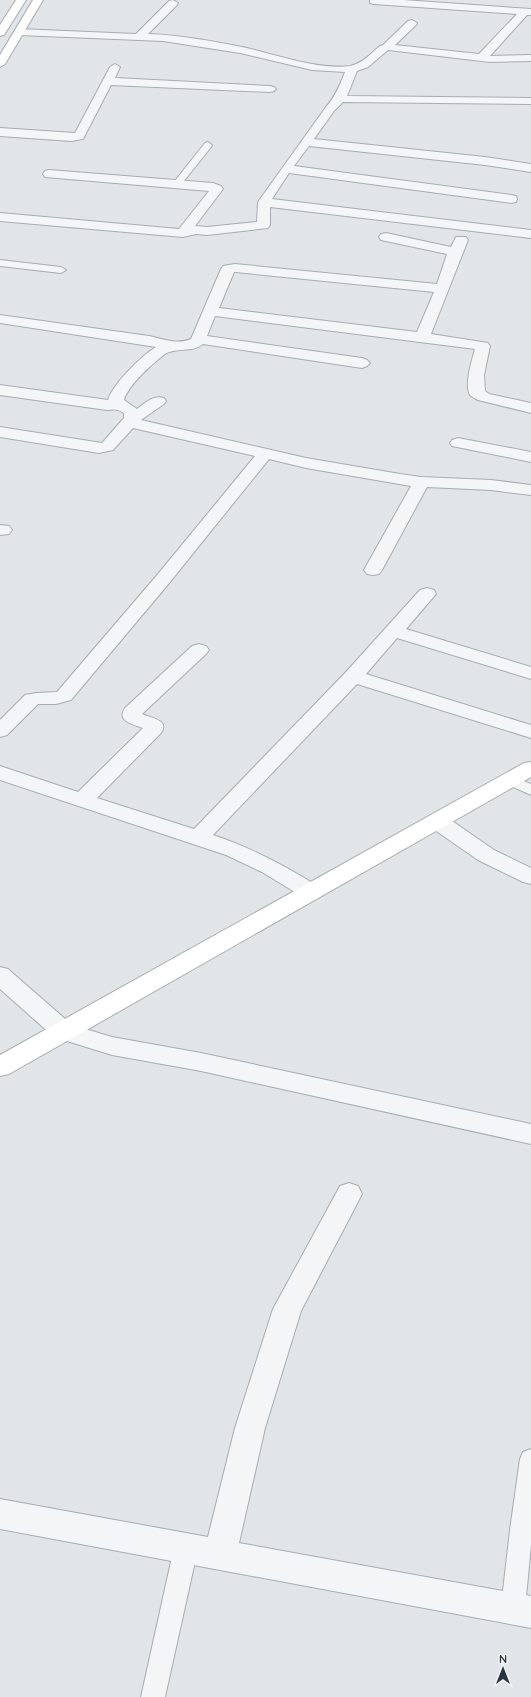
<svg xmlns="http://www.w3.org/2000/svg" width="531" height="1697" viewBox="0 0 531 1697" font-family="Quicksand,sans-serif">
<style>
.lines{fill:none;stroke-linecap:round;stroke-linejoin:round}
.service-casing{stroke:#a6acb2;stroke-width:2}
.minor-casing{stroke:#a6acb2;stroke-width:2}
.secondary-casing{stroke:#a6acb2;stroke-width:2}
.primary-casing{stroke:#a1aab3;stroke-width:2}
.service{fill:#f3f5f7;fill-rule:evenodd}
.minor{fill:#f3f5f7;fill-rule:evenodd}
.secondary{fill:#fff;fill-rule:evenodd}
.primary{fill:#fff;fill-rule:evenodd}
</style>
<rect width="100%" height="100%" fill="#e1e5e8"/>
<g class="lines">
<defs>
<g id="service">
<path d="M 208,142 L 212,145 L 211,147 L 180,186 L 174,186 L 172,184 L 174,182 L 205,143 Z"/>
<path d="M 0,260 L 61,267 L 66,270 L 61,273 L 0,266 Z"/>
<path d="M 509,775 L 531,784 L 531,795 L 504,783 L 501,780 L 504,777 Z"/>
<path d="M 531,1449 L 531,1545 L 525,1608 L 521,1616 L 513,1620 L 505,1616 L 501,1608 L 510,1530 L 520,1459 L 523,1452 Z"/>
<path d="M 186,1537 L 194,1540 L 198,1548 L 165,1697 L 141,1697 L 174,1548 L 178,1540 Z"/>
</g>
<g id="minor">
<path d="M 173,0 L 178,3 L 177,5 L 148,34 C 179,35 212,41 242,47 C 275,54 316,70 350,66 C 362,64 371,53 380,46 L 383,45 L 408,21 L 412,20 L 417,23 L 416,25 L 395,45 L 479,54 L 517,14 L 374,4 L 370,3 L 370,0 L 403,0 L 531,9 L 531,15 L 527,15 L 490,56 L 531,55 L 531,61 L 490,62 L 388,50 L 368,67 L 357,71 L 347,96 L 531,98 L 531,104 L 343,102 L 334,111 L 314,139 L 485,157 L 531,164 L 531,172 L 485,165 L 309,146 L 294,166 L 511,195 L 516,196 L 517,199 L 516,202 L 511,203 L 289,173 L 272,199 L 531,230 L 531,238 L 270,207 L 270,225 L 268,228 L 207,235 L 196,234 L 183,237 L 0,221 L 0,213 L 179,229 L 209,191 L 45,177 L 43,174 L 45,171 L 49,170 L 213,183 L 221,186 L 223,189 L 195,226 L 207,227 L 257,222 L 258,202 L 326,107 C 335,97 340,85 345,72 L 312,70 L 240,53 L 163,41 L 19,35 L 14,32 L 19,29 L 136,34 L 169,1 Z"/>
<path d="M 115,64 L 120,67 L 115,78 L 270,86 L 274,87 L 276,89 L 274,91 L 270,92 L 111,85 L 83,139 L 71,141 L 0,136 L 0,128 L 75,133 L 110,67 Z"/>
<path d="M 386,233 L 451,247 L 456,237 L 466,237 L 468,240 L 431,334 L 488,343 L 490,346 L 484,375 L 485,391 L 489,394 L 531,403 L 531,413 L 478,400 C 476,399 472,397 470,395 C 464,385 472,360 475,349 L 215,316 L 207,336 L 362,358 L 367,360 L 370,363 L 367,366 L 362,368 L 203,344 C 192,353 177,347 165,354 C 153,363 128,385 124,400 L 137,409 C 145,403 153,395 164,398 L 166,401 L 164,404 L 141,420 L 306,458 L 400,474 L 421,477 L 491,480 L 531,485 L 531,495 L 491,490 L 427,487 L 382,570 L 379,574 L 373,575 L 367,574 L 364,570 L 411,486 L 306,468 L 269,459 L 170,582 L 71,700 L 56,704 L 38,704 L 7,735 L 0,737 L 0,720 L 25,695 L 36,693 L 57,692 L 158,574 L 255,456 L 133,428 L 113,450 L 99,453 L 0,437 L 0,427 L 102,443 L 124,418 L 124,413 C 118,409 114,409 107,410 L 0,395 L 0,385 L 108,400 C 113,384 141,356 156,347 L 0,323 L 0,315 L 149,336 C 163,339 177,345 191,339 L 221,269 L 223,266 L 235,264 L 437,284 L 447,254 L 381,240 L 379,237 L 381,234 ZM 234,272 L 235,272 L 434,292 L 417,332 L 219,308 Z"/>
<path d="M 458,438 L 531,452 L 531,462 L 452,446 L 450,443 L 452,440 Z"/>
<path d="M 0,525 L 9,526 L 12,530 L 9,534 L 0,535 Z"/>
<path d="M 427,588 L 434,590 L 436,594 L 406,629 L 531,667 L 531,679 L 397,638 L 366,674 L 531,725 L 531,738 L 357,684 L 213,835 C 252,848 284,865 319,887 L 322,892 L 319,897 L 311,900 L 303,897 L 262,872 L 226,855 L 0,780 L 0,766 L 78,792 L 143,728 C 133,724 116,721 125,708 L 192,646 L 199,644 L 206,646 L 209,650 L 206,654 L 142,714 C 151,718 170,720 161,733 L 97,798 L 194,829 L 346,672 L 420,590 Z"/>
<path d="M 437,814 L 445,816 L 494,850 L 531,868 L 531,884 L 523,882 L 478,860 L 429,826 L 426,821 L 429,816 Z"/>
<path d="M 0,967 L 8,969 L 72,1025 L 112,1037 L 201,1053 L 531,1124 L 531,1144 L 201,1071 L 112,1055 L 54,1037 L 0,989 Z"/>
<path d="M 349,1183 L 358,1186 L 362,1194 L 301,1311 L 265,1428 L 239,1543 L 531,1596 L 531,1628 L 0,1529 L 0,1499 L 208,1537 L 235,1428 L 273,1309 L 340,1186 Z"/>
</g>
<path id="secondary" d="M 531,762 L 531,777 L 9,1074 L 0,1076 L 0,1055 L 524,763 Z"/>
<g id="primary">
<path d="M 16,0 L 26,0 L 4,35 L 0,36 L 0,25 Z"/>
<path d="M 33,0 L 43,0 L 5,64 L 0,67 L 0,55 Z"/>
</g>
</defs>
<use href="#service" class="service-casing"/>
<use href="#minor" class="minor-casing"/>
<use href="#secondary" class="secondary-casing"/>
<use href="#primary" class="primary-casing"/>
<use href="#service" class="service"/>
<use href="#minor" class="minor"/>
<use href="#secondary" class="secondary"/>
<use href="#primary" class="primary"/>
</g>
<g transform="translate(503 1669)" stroke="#f0f3f6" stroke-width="3" paint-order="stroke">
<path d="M0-3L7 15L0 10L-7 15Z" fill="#2a343f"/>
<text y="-6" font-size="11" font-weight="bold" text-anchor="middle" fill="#2a343f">N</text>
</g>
</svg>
